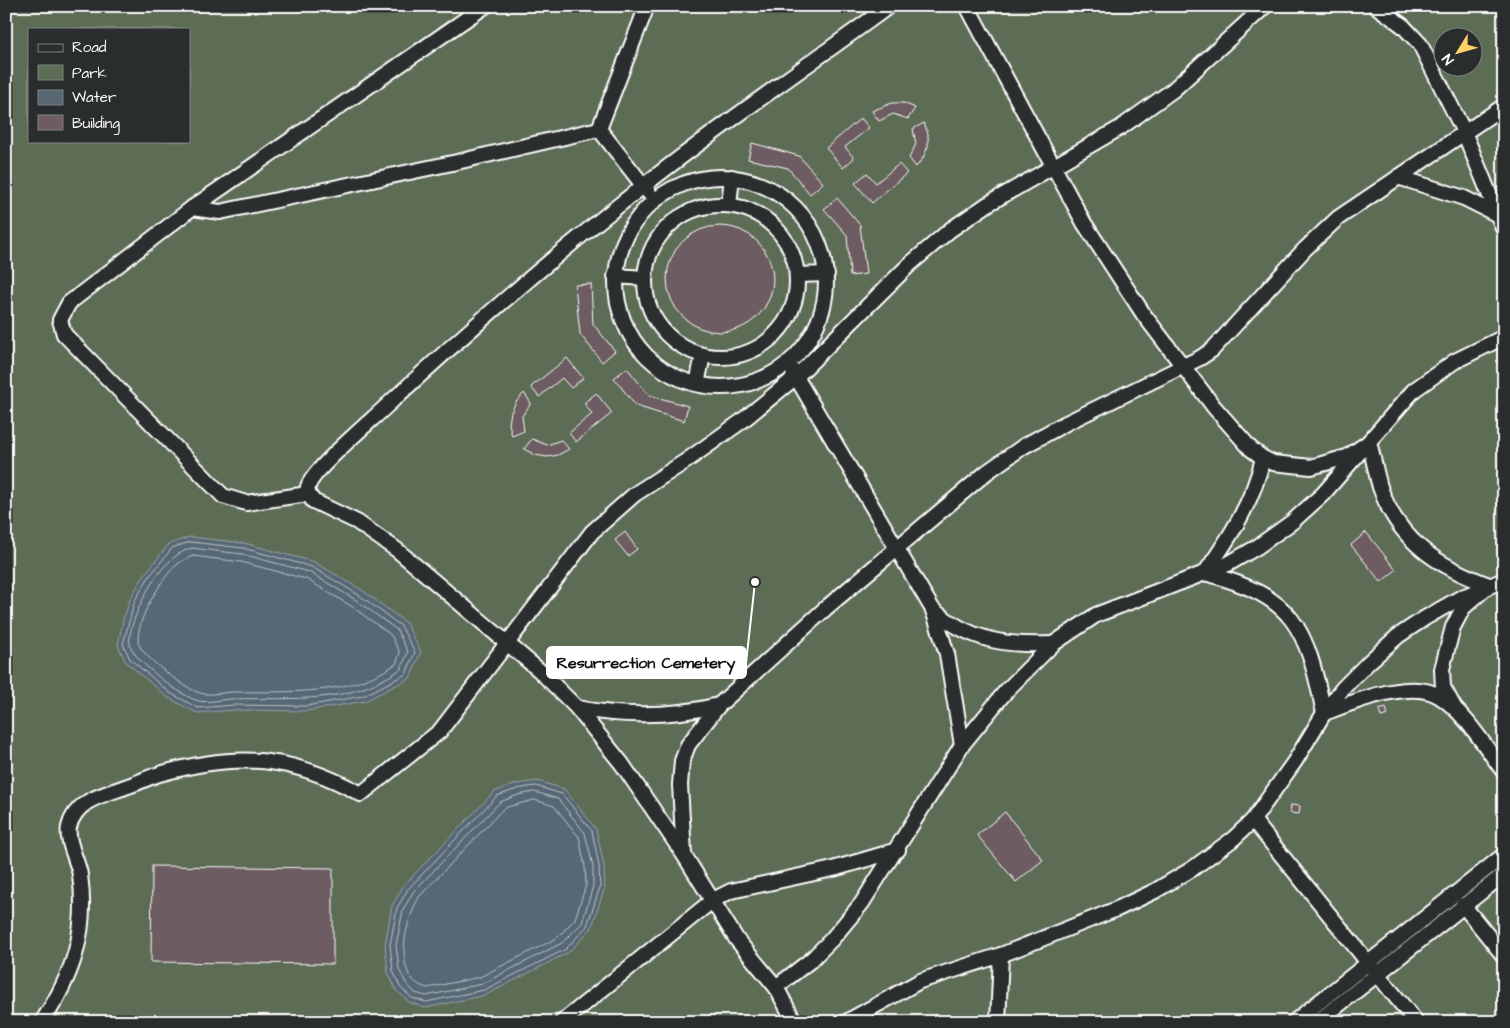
<svg xmlns="http://www.w3.org/2000/svg" width="1510" height="1028" viewBox="0 0 1510 1028" font-family="'Architects Daughter',sans-serif">
<style>
.green{fill:#5d6c54;stroke:#aeb6aa;fill-rule:evenodd}
.water{fill:#576874;stroke:#9aa4ac}
.lines{fill:none;stroke-linecap:round;stroke-linejoin:round}
.shore{stroke:#bcc3c7;stroke-width:1}
.building{fill:#6e5c64;stroke:#fff}
.minor-casing{stroke:#fff;stroke-width:18}
.minor{stroke:#2a2d2e;stroke-width:14}
.leader{fill:none;stroke:#fff;stroke-width:2}
.callout-dot{fill:#fff;stroke:#2a2d2e;stroke-width:2}
.callout{fill:#fff;stroke:#fff;stroke-width:2}
.callout-label{font-size:16px;text-anchor:middle;font-weight:bold;fill:#111}
</style>
<rect width="100%" height="100%" fill="#3e3b3e"/>
<filter id="ink" filterUnits="userSpaceOnUse"><feTurbulence type="fractalNoise" baseFrequency=".02" numOctaves="2"/><feDisplacementMap in="SourceGraphic" scale="10" xChannelSelector="R" yChannelSelector="G"/><feConvolveMatrix kernelMatrix="1 2 1 2 8 2 1 2 1" color-interpolation-filters="sRGB"/></filter>
<g filter="url(#ink)">
<path class="green" d="M 6,6 L 1504,6 L 1504,1022 L 6,1022 ZM 29,29 L 189,29 L 189,141 L 29,141 ZM 1442,38 L 1472,38 L 1472,68 L 1442,68 Z"/>
<g class="water">
<path d="M 190,537 L 244,543 L 314,562 L 362,590 L 406,623 L 421,652 L 410,678 L 365,701 L 306,711 L 234,710 L 197,713 L 167,697 L 126,662 L 118,645 L 123,620 L 131,597 L 145,574 L 169,544 Z"/>
<path d="M 537,781 L 564,789 L 596,829 L 604,866 L 605,887 L 591,929 L 569,952 L 486,995 L 425,1008 L 409,1002 L 396,990 L 388,972 L 385,945 L 392,906 L 404,885 L 494,792 L 516,784 Z"/>
</g>
<g class="lines">
<g class="shore">
<path d="M 191,542 L 243,548 L 312,567 L 359,595 L 401,626 L 415,652 L 406,674 L 363,696 L 306,706 L 234,705 L 198,708 L 170,693 L 130,659 L 123,644 L 135,600 L 149,577 L 172,548 Z"/>
<path d="M 192,548 L 242,554 L 309,572 L 356,600 L 397,630 L 408,652 L 401,669 C 347,706 294,697 233,699 C 223,699 209,703 199,701 C 183,698 134,661 130,645 C 127,631 141,603 147,591 C 158,573 171,554 192,548 Z"/>
<path d="M 193,556 L 241,562 L 306,579 L 351,606 L 391,635 L 400,653 L 396,664 C 347,697 290,691 234,692 C 224,692 210,696 200,693 C 187,690 138,654 138,641 C 138,625 146,608 154,595 C 163,579 175,561 193,556 Z"/>
<path d="M 536,786 L 562,794 L 592,831 L 599,866 L 600,887 L 587,926 L 566,949 L 484,990 L 426,1002 L 412,998 L 400,987 L 393,971 L 390,945 L 397,908 L 408,889 L 497,796 L 517,789 Z"/>
<path d="M 535,792 L 558,799 L 585,833 L 593,866 L 593,886 L 582,923 L 562,943 L 482,984 L 426,996 L 415,993 L 406,983 L 399,969 L 396,945 L 403,910 L 413,892 L 500,802 L 518,795 Z"/>
<path d="M 535,800 L 554,806 L 579,837 L 585,867 L 586,885 L 575,919 L 557,938 L 480,977 L 427,988 C 390,978 406,920 419,897 L 504,808 Z"/>
</g>
</g>
<g class="building">
<path d="M 892,103 L 904,103 L 915,108 L 908,119 L 893,114 L 879,121 L 872,111 Z"/>
<path d="M 861,118 L 869,128 L 845,147 L 854,158 L 843,168 L 826,148 Z"/>
<path d="M 924,123 L 928,134 L 928,146 L 923,158 L 916,167 L 909,158 L 916,144 L 913,129 Z"/>
<path d="M 752,143 L 799,156 L 823,183 L 810,194 L 788,168 L 748,159 Z"/>
<path d="M 899,164 L 907,173 L 872,203 L 855,183 L 867,173 L 876,183 Z"/>
<path d="M 837,198 L 860,225 L 866,274 L 850,276 L 847,235 L 824,209 Z"/>
<circle cx="720" cy="279" r="53"/>
<path d="M 591,284 L 593,324 L 615,351 L 602,362 L 580,334 L 575,285 Z"/>
<path d="M 567,358 L 583,378 L 571,388 L 562,378 L 539,397 L 531,387 Z"/>
<path d="M 627,368 L 649,395 L 688,406 L 684,421 L 636,406 L 614,378 Z"/>
<path d="M 524,393 L 531,403 L 522,416 L 524,431 L 512,436 L 509,424 L 511,412 L 516,402 Z"/>
<path d="M 596,393 L 612,413 L 576,442 L 569,433 L 592,414 L 584,403 Z"/>
<path d="M 532,439 L 547,445 L 561,440 L 569,449 L 558,455 L 547,457 L 535,455 L 524,449 Z"/>
<path d="M 625,532 L 637,549 L 628,556 L 615,540 Z"/>
<path d="M 1366,532 L 1396,570 L 1381,582 L 1351,545 Z"/>
<path d="M 1386,708 L 1388,715 L 1381,717 L 1379,710 Z"/>
<path d="M 1291,805 L 1300,806 L 1299,814 L 1290,813 Z"/>
<path d="M 1005,812 L 1043,860 L 1016,882 L 977,835 Z"/>
<path d="M 152,866 L 333,868 L 333,964 L 151,962 Z"/>
</g>
<g class="lines">
<defs>
<g id="minor">
<path d="M 647,6 L 599,129 L 649,193"/>
<path d="M 967,6 L 1084,223 L 1144,315 L 1214,407 L 1251,449 L 1263,458 L 1273,463 L 1311,467 L 1347,457 L 1369,442 C 1373,457 1376,473 1380,487 C 1398,541 1439,567 1489,585 L 1463,608 L 1453,627 L 1442,669 L 1443,687 L 1454,707"/>
<path d="M 1376,6 L 1403,26 L 1420,44 L 1464,132 L 1504,230"/>
<circle cx="721" cy="282" r="105"/>
<path d="M 1398,177 L 1464,198 L 1496,214"/>
<circle cx="721" cy="281" r="76"/>
<path d="M 729,205 L 732,177"/>
<path d="M 192,208 L 220,212 L 457,162 L 599,129"/>
<path d="M 798,275 L 827,274"/>
<path d="M 615,276 L 645,278"/>
<path d="M 792,370 L 933,610 L 947,654 L 962,745"/>
<path d="M 697,384 L 703,355"/>
<path d="M 1263,458 C 1253,502 1230,537 1205,573 C 1295,597 1306,626 1324,713 C 1352,703 1410,678 1439,696 C 1464,711 1486,748 1504,772"/>
<path d="M 308,494 L 246,503 L 223,496 L 64,334 L 60,320 L 69,303 L 192,208 L 485,6"/>
<path d="M 933,610 C 972,641 1004,646 1053,644"/>
<path d="M 577,708 C 625,717 671,717 719,705"/>
<path d="M 1253,820 L 1416,1022"/>
<path d="M 684,854 L 680,785 L 682,761 L 688,745 L 719,705 L 826,608 L 987,472 L 1024,446 L 1066,423 L 1200,358 L 1212,350 L 1305,249 L 1338,218 L 1504,106"/>
<path d="M 1463,905 L 1504,956"/>
<path d="M 776,987 L 811,960 L 832,939 L 862,903 L 962,745 L 1006,691 L 1053,644 L 1096,615 L 1228,564 L 1257,547 L 1292,522 L 1323,494 L 1414,390 L 1455,361 L 1504,337"/>
<path d="M 793,1019 L 776,987 L 737,940 L 684,855 L 622,764 L 577,708 L 540,671 L 397,550 L 357,522 L 313,501 C 310,496 306,493 308,487 C 311,472 367,424 380,412 C 465,333 551,258 642,187 C 722,124 807,66 889,6"/>
<path d="M 42,1022 C 73,975 88,932 80,875 C 78,861 66,841 69,827 C 76,799 104,795 128,786 C 140,782 151,776 163,773 C 239,752 292,756 361,794 L 440,731 L 592,532 L 635,494 L 686,461 L 742,421 L 797,376 L 909,265 L 950,230 L 988,204 L 1120,128 L 1173,90 L 1265,6"/>
<path d="M 562,1022 L 713,900 L 731,891 L 833,869 L 898,850"/>
<path d="M 846,1022 L 920,981 L 1001,955 L 1117,909 L 1155,891 L 1192,869 L 1233,839 L 1253,820 L 1295,761 L 1324,713 L 1343,688 L 1370,661 L 1398,636 L 1425,618 L 1460,598 L 1504,580"/>
<path d="M 998,1022 L 1001,955"/>
<path d="M 1294,1022 L 1504,855"/>
<path d="M 1317,1022 L 1504,874"/>
</g>
</defs>
<use href="#minor" class="minor-casing"/>
<use href="#minor" class="minor"/>
</g>
</g>
<path class="leader" d="M755 582L746 663"/>
<circle class="callout-dot" cx="755" cy="582" r="5"/>
<rect class="callout" x="547" y="647" width="199" height="31" rx="5"/>
<g class="callout-label">
<text x="646" y="668">Resurrection Cemetery</text>
</g>
<rect width="1510" height="1028" fill="none" stroke="#2a2d2e" stroke-width="25"/>
<rect x="12" y="12" width="1485" height="1003" fill="none" stroke="#fff" stroke-width="2" filter="url(#ink)"/>
<rect x="28" y="28" width="162" height="115" fill="#2a2d2e" stroke="#7f8182"/>
<rect x="38" y="44" width="25" height="8" fill="#2a2d2e" stroke="#7f8182"/>
<text x="72" y="52" font-size="15" fill="#ffffff">Road</text>
<rect x="38" y="65" width="25" height="15" fill="#5d6c54" stroke="#7f8182"/>
<text x="72" y="78" font-size="15" fill="#ffffff">Park</text>
<rect x="38" y="90" width="25" height="15" fill="#576874" stroke="#7f8182"/>
<text x="72" y="102" font-size="15" fill="#ffffff">Water</text>
<rect x="38" y="115" width="25" height="15" fill="#6e5c64" stroke="#7f8182"/>
<text x="72" y="128" font-size="15" fill="#ffffff">Building</text>
<g transform="translate(1458 52) rotate(233)"><circle r="24" fill="#2a2d2e" stroke="#7f8182"/>
<path d="M0-4L9 19L0 12L-9 19Z" fill="#ffd166"/>
<text y="-8" font-size="14" font-weight="bold" text-anchor="middle" fill="#ffffff">N</text>
</g>
</svg>
